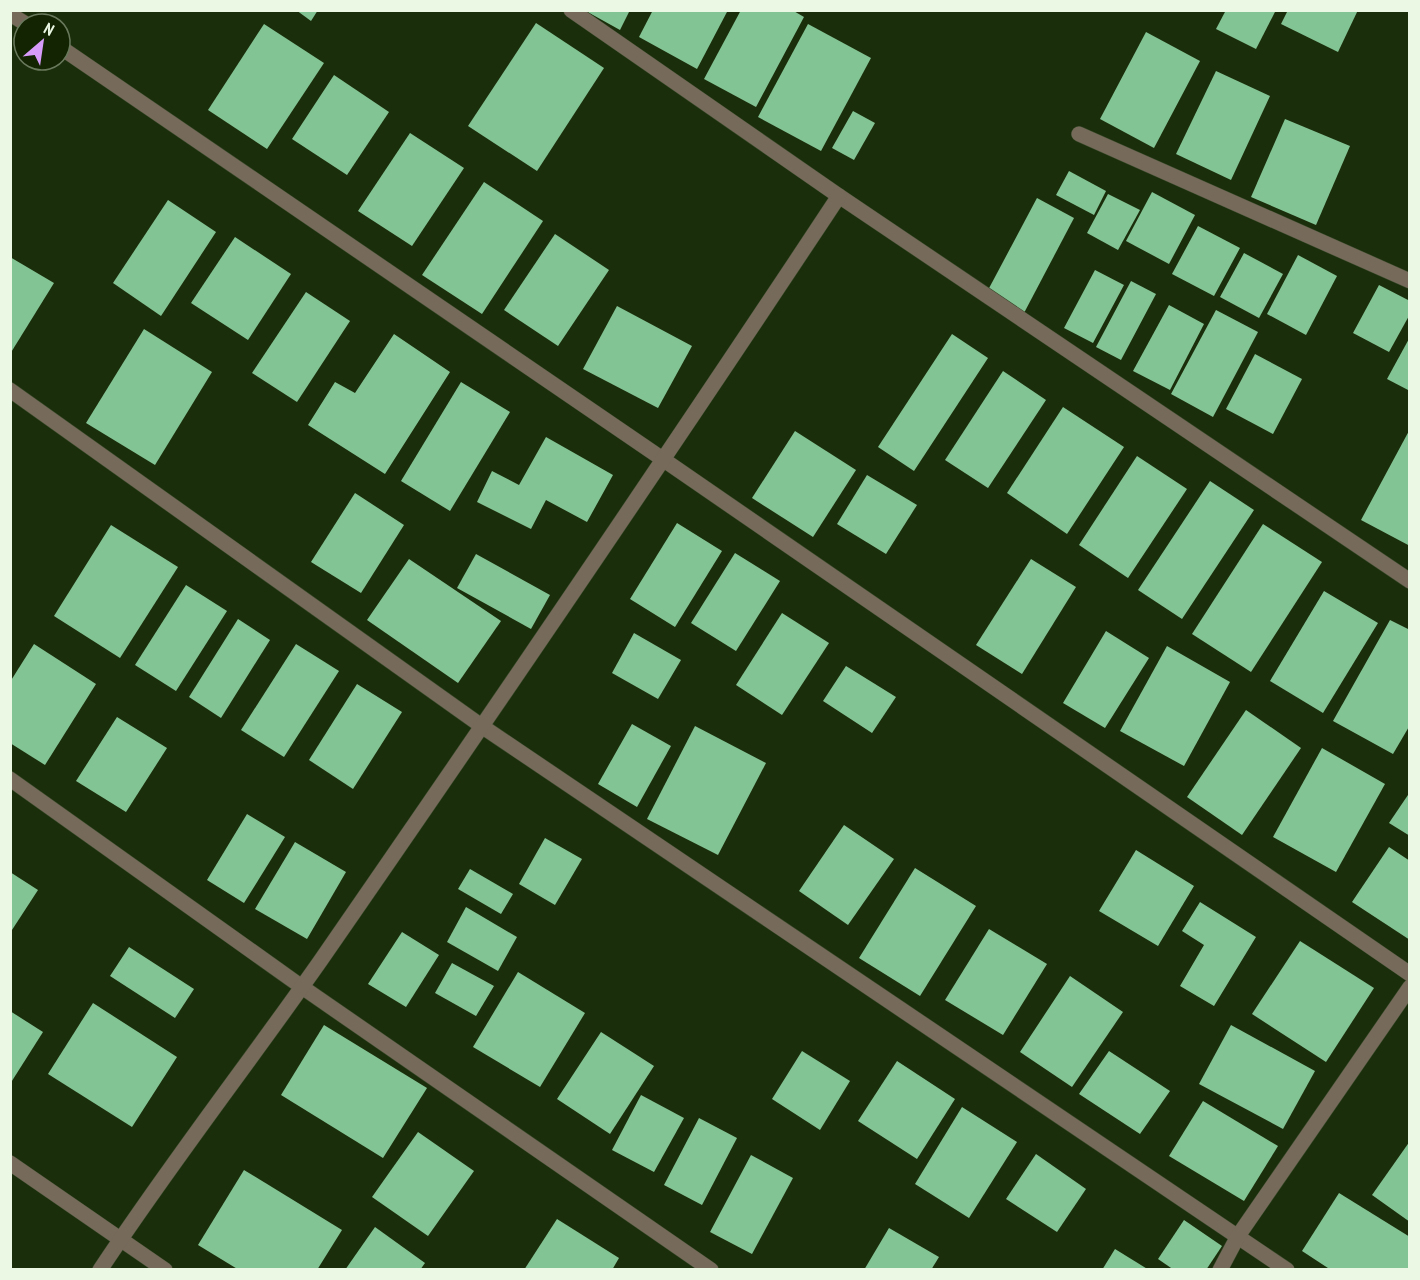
<svg xmlns="http://www.w3.org/2000/svg" width="1420" height="1280" viewBox="0 0 1420 1280" font-family="'PT Sans Narrow',sans-serif">
<style>
.building{fill:#83c495}
.lines{fill:none;stroke-linecap:round;stroke-linejoin:round}
.minor-casing{stroke:#384a29;stroke-width:16}
.minor{stroke:#766a5b;stroke-width:15}
</style>
<rect width="100%" height="100%" fill="#1b2e0b"/>
<g class="building">
<path d="M 296,10 L 318,10 L 311,21 Z"/>
<path d="M 584,10 L 630,10 L 620,30 Z"/>
<path d="M 653,10 L 728,10 L 697,69 L 639,37 Z"/>
<path d="M 741,10 L 792,10 L 804,17 L 756,107 L 704,79 Z"/>
<path d="M 1226,10 L 1276,10 L 1256,49 L 1216,29 Z"/>
<path d="M 1288,10 L 1358,10 L 1338,52 L 1281,24 Z"/>
<path d="M 536,23 L 604,68 L 537,171 L 468,126 Z"/>
<path d="M 264,24 L 324,63 L 267,149 L 208,110 Z"/>
<path d="M 808,24 L 871,58 L 821,151 L 758,117 Z"/>
<path d="M 1146,32 L 1200,61 L 1154,148 L 1100,119 Z"/>
<path d="M 1216,71 L 1270,96 L 1231,180 L 1176,154 Z"/>
<path d="M 334,75 L 389,112 L 347,175 L 292,139 Z"/>
<path d="M 853,111 L 875,123 L 854,160 L 832,148 Z"/>
<path d="M 1285,119 L 1350,146 L 1316,225 L 1251,197 Z"/>
<path d="M 410,133 L 464,168 L 412,246 L 358,211 Z"/>
<path d="M 1069,171 L 1106,191 L 1094,215 L 1056,195 Z"/>
<path d="M 484,182 L 543,221 L 482,314 L 422,275 Z"/>
<path d="M 1152,192 L 1195,215 L 1169,264 L 1126,241 Z"/>
<path d="M 1108,194 L 1140,210 L 1118,250 L 1087,233 Z"/>
<path d="M 1037,198 L 1074,218 L 1024,313 L 987,292 Z"/>
<path d="M 168,200 L 216,232 L 161,316 L 113,283 Z"/>
<path d="M 1198,226 L 1240,248 L 1214,296 L 1172,274 Z"/>
<path d="M 555,234 L 609,270 L 558,346 L 504,310 Z"/>
<path d="M 235,237 L 291,274 L 248,340 L 191,303 Z"/>
<path d="M 1244,253 L 1283,274 L 1259,318 L 1220,297 Z"/>
<path d="M 1298,255 L 1337,276 L 1306,335 L 1267,314 Z"/>
<path d="M 10,257 L 54,283 L 10,354 Z"/>
<path d="M 1095,270 L 1124,285 L 1093,343 L 1064,328 Z"/>
<path d="M 1131,281 L 1156,294 L 1121,360 L 1096,347 Z"/>
<path d="M 1379,285 L 1410,301 L 1410,314 L 1389,352 L 1353,333 Z"/>
<path d="M 306,292 L 350,321 L 297,402 L 252,373 Z"/>
<path d="M 1169,305 L 1204,324 L 1170,390 L 1133,371 Z"/>
<path d="M 617,306 L 692,346 L 658,408 L 583,369 Z"/>
<path d="M 1216,310 L 1258,332 L 1213,417 L 1171,394 Z"/>
<path d="M 144,329 L 212,372 L 155,465 L 86,423 Z"/>
<path d="M 394,334 L 450,372 L 385,474 L 308,425 L 335,382 L 355,393 Z"/>
<path d="M 952,334 L 988,358 L 914,471 L 878,447 Z"/>
<path d="M 1410,337 L 1410,391 L 1387,379 Z"/>
<path d="M 1255,354 L 1302,379 L 1273,434 L 1226,409 Z"/>
<path d="M 1003,371 L 1046,400 L 988,488 L 945,460 Z"/>
<path d="M 461,382 L 510,412 L 450,511 L 401,481 Z"/>
<path d="M 1063,407 L 1124,447 L 1067,534 L 1007,493 Z"/>
<path d="M 1410,429 L 1410,546 L 1361,520 Z"/>
<path d="M 795,431 L 856,470 L 813,537 L 752,498 Z"/>
<path d="M 546,437 L 613,475 L 587,522 L 546,500 L 531,529 L 477,502 L 492,471 L 519,485 Z"/>
<path d="M 1137,456 L 1187,489 L 1128,578 L 1079,545 Z"/>
<path d="M 867,475 L 917,505 L 886,554 L 837,524 Z"/>
<path d="M 1210,481 L 1254,510 L 1182,619 L 1138,590 Z"/>
<path d="M 355,493 L 404,525 L 361,593 L 311,562 Z"/>
<path d="M 677,523 L 722,551 L 675,627 L 630,599 Z"/>
<path d="M 1263,524 L 1322,562 L 1251,672 L 1192,634 Z"/>
<path d="M 111,525 L 178,567 L 120,658 L 54,616 Z"/>
<path d="M 735,553 L 780,581 L 736,651 L 691,623 Z"/>
<path d="M 476,554 L 550,595 L 531,629 L 457,588 Z"/>
<path d="M 409,559 L 501,621 L 458,683 L 367,620 Z"/>
<path d="M 1031,559 L 1076,587 L 1022,674 L 976,645 Z"/>
<path d="M 186,585 L 227,611 L 176,691 L 135,665 Z"/>
<path d="M 1324,591 L 1378,623 L 1323,713 L 1270,681 Z"/>
<path d="M 782,613 L 829,643 L 782,715 L 736,685 Z"/>
<path d="M 238,619 L 270,640 L 221,718 L 189,697 Z"/>
<path d="M 1390,620 L 1410,630 L 1410,725 L 1393,754 L 1333,721 Z"/>
<path d="M 1106,631 L 1149,658 L 1105,728 L 1063,703 Z"/>
<path d="M 634,633 L 681,660 L 658,699 L 612,673 Z"/>
<path d="M 34,644 L 96,684 L 45,765 L 10,743 L 10,682 Z"/>
<path d="M 296,644 L 339,671 L 284,757 L 241,730 Z"/>
<path d="M 1167,646 L 1230,682 L 1184,766 L 1120,731 Z"/>
<path d="M 846,666 L 896,697 L 872,733 L 823,701 Z"/>
<path d="M 357,684 L 402,712 L 353,789 L 309,760 Z"/>
<path d="M 1246,710 L 1301,748 L 1242,835 L 1187,797 Z"/>
<path d="M 117,717 L 167,748 L 126,812 L 76,781 Z"/>
<path d="M 632,724 L 671,746 L 637,807 L 598,784 Z"/>
<path d="M 695,726 L 766,763 L 718,855 L 647,819 Z"/>
<path d="M 1322,748 L 1385,784 L 1336,872 L 1273,837 Z"/>
<path d="M 1410,792 L 1410,836 L 1389,823 Z"/>
<path d="M 247,814 L 285,837 L 244,903 L 207,880 Z"/>
<path d="M 844,825 L 894,859 L 848,925 L 799,891 Z"/>
<path d="M 545,838 L 582,859 L 555,905 L 519,884 Z"/>
<path d="M 295,842 L 346,872 L 307,939 L 255,909 Z"/>
<path d="M 1389,847 L 1410,861 L 1410,940 L 1352,902 Z"/>
<path d="M 1136,850 L 1194,886 L 1158,946 L 1099,911 Z"/>
<path d="M 915,868 L 976,906 L 920,996 L 859,958 Z"/>
<path d="M 470,869 L 513,894 L 501,914 L 458,889 Z"/>
<path d="M 10,872 L 38,890 L 10,933 Z"/>
<path d="M 1200,902 L 1256,937 L 1214,1006 L 1180,986 L 1204,945 L 1182,931 Z"/>
<path d="M 466,907 L 517,937 L 498,971 L 447,942 Z"/>
<path d="M 989,929 L 1047,964 L 1003,1035 L 945,1000 Z"/>
<path d="M 402,932 L 439,955 L 406,1007 L 368,984 Z"/>
<path d="M 1300,941 L 1374,988 L 1326,1062 L 1252,1014 Z"/>
<path d="M 129,947 L 194,989 L 175,1018 L 110,976 Z"/>
<path d="M 452,963 L 494,986 L 476,1016 L 435,993 Z"/>
<path d="M 518,972 L 585,1013 L 540,1087 L 473,1047 Z"/>
<path d="M 1070,976 L 1123,1012 L 1072,1087 L 1020,1052 Z"/>
<path d="M 93,1003 L 177,1057 L 132,1127 L 48,1074 Z"/>
<path d="M 10,1011 L 43,1032 L 10,1084 Z"/>
<path d="M 324,1025 L 427,1088 L 383,1158 L 281,1095 Z"/>
<path d="M 1231,1025 L 1315,1071 L 1283,1129 L 1199,1084 Z"/>
<path d="M 601,1032 L 654,1066 L 610,1134 L 557,1099 Z"/>
<path d="M 802,1051 L 850,1081 L 820,1130 L 772,1099 Z"/>
<path d="M 1109,1051 L 1170,1091 L 1140,1134 L 1079,1094 Z"/>
<path d="M 897,1061 L 955,1099 L 917,1159 L 858,1121 Z"/>
<path d="M 641,1095 L 684,1118 L 654,1172 L 612,1150 Z"/>
<path d="M 1203,1101 L 1278,1146 L 1244,1201 L 1169,1156 Z"/>
<path d="M 962,1107 L 1017,1142 L 969,1218 L 915,1184 Z"/>
<path d="M 699,1118 L 737,1138 L 702,1205 L 664,1185 Z"/>
<path d="M 418,1132 L 474,1171 L 428,1236 L 372,1197 Z"/>
<path d="M 1410,1141 L 1410,1222 L 1372,1195 Z"/>
<path d="M 1036,1154 L 1086,1189 L 1057,1232 L 1006,1199 Z"/>
<path d="M 751,1155 L 793,1178 L 752,1254 L 710,1232 Z"/>
<path d="M 244,1170 L 342,1230 L 317,1270 L 239,1270 L 198,1245 Z"/>
<path d="M 1339,1193 L 1410,1237 L 1410,1270 L 1331,1270 L 1302,1251 Z"/>
<path d="M 557,1219 L 619,1258 L 612,1270 L 524,1270 Z"/>
<path d="M 1184,1220 L 1222,1246 L 1206,1270 L 1174,1270 L 1158,1259 Z"/>
<path d="M 375,1227 L 425,1263 L 420,1270 L 345,1270 Z"/>
<path d="M 889,1228 L 939,1257 L 931,1270 L 864,1270 Z"/>
<path d="M 1115,1249 L 1149,1270 L 1102,1270 Z"/>
</g>
<g class="lines">
<defs>
<g id="minor">
<path d="M 571,10 L 839,196 L 1410,581"/>
<path d="M 10,14 L 26,24"/>
<path d="M 60,47 L 664,460 L 1410,974"/>
<path d="M 1079,134 L 1410,281"/>
<path d="M 10,390 L 483,727 L 1287,1270"/>
<path d="M 10,779 L 302,987 L 711,1270"/>
<path d="M 10,1163 L 165,1270"/>
<path d="M 100,1270 C 170,1164 248,1064 321,960 C 496,707 669,453 839,196"/>
<path d="M 1220,1270 L 1238,1236 L 1410,987"/>
</g>
</defs>
<use href="#minor" class="minor-casing"/>
<use href="#minor" class="minor"/>
</g>
<rect width="1420" height="1280" fill="none" stroke="#ebf8e3" stroke-width="24"/>
<g transform="translate(42 42) rotate(29)"><circle r="28" fill="#122402" stroke="#69795c" stroke-width="1.5"/>
<path d="M0-4.5L10 22L0 15L-10 22Z" fill="#d79bf9"/>
<text y="-9" font-size="16" font-weight="bold" text-anchor="middle" fill="#ebf8e3">N</text>
</g>
</svg>
